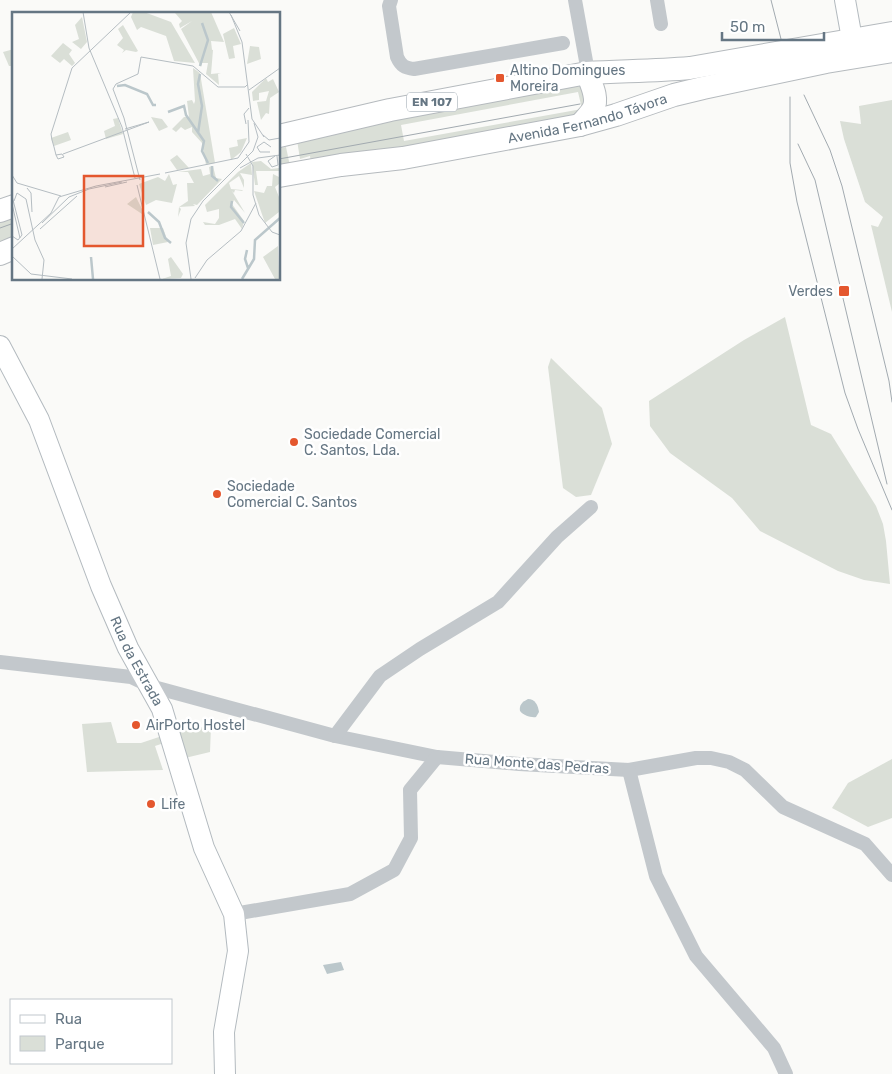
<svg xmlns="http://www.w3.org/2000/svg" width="892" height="1074" viewBox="0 0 892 1074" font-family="Rubik,sans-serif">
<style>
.green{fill:#dadfd7;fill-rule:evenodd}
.water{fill:#bbc7cb}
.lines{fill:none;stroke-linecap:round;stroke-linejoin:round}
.secondary-casing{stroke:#b3babf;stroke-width:22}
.primary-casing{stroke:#b5babe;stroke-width:24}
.street{stroke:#c3c8cc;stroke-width:14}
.secondary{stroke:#fff;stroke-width:20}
.primary{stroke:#fff;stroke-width:22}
.tram{stroke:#a2aab0;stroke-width:1}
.poi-dot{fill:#e4572e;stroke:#fff;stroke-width:2}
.labels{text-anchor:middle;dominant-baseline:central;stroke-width:5;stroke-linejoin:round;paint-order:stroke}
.shield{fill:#fff;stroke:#939fa8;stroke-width:1}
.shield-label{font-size:12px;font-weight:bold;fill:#657683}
.poi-label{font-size:14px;fill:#657683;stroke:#fff;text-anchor:start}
.street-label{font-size:14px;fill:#657683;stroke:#fff}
.inset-river{fill:none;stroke:#bbc7cb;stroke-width:2.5}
.inset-road{fill:none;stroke:#b5bdc2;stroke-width:1}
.view{fill:#e4572e;fill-opacity:0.15;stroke:#e4572e;stroke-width:2.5}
.inset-edge{fill:none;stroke:#657683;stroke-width:2.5}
</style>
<rect width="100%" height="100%" fill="#fafaf8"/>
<g class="green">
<path d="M 14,49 L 14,66 L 9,66 L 3,52 Z"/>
<path d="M 575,85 L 583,88 L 587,92 L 582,116 L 311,163 L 310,156 L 300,159 L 297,140 L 389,118 ZM 578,92 L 582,109 L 404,141 L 401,125 Z"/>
<path d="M 892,100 L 892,312 L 871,225 L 878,227 L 883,217 L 865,202 L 844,139 L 840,121 L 861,124 L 859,106 Z"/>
<path d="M 286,147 L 290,166 L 279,168 L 279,148 Z"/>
<path d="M 14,212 L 14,239 L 0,244 L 0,217 Z"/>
<path d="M 785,317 L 811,425 L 831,434 L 876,506 L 883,524 L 886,541 L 890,584 L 864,580 L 838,571 L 760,531 L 732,498 L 670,453 L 650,426 L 649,401 L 744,340 Z"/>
<path d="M 551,358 L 602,408 L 612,444 L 591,495 L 576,497 L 563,488 L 548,367 Z"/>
<path d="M 111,722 L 117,743 L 141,743 L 165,735 L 167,742 L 155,746 L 163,770 L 87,772 L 82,724 Z"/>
<path d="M 211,726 L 210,752 L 185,758 L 177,730 Z"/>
<path d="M 892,759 L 892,818 L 868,827 L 832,808 L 848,783 Z"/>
</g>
<g class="water">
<path d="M 528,699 C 535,699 538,705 539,712 L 536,717 C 531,718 523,715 520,711 C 519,705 522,702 528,699 Z"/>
<path d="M 341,962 L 344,970 L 327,974 L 323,965 Z"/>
</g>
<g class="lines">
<defs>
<g id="secondary">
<path d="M 845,0 L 852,39"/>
<path id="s1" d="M 0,346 L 39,420 L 101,586 L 128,648 L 162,709 L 204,848 L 234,914 L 238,951 L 224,1032 L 225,1074"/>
</g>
<g id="primary">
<path d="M 580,125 C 584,120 590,115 593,109 C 599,98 591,84 587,73"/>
<path d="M 279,136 L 390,110 L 587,73 C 621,71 656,71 690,68 L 892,33"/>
<path id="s2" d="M 279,176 L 341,165 L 403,158 L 580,125 L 616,115 L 674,95 L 703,88 L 826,62 L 892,51"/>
<path d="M 0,211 L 14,206"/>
<path d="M 0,254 L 14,248"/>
</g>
</defs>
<use href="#secondary" class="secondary-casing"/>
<use href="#primary" class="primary-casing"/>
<g class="street">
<path d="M 391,0 L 389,6 L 397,57 C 401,66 405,68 414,69 L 563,43"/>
<path d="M 575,0 L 586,61 L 587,73"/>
<path d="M 657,0 L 661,24"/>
<path d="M 0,662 L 131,677 L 150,686 L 335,736 L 437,757 L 519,764 L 629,770 L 696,758 L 711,758 L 729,762 L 745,770 L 783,807 L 865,844 L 892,875"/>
<path d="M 335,736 L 380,676 L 420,649 L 498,602 L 557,537 L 591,507"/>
<path d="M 629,770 L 656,876 L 696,956 L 774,1048 L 786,1074"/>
<path d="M 234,914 L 350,894 L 394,870 L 411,838 L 410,790 L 437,757"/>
</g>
<use href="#secondary" class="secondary"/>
<use href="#primary" class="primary"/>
<g class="tram">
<path d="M 771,0 L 781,39"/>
<path d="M 804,95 L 830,150 L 842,186 L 889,381 L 892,402"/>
<path d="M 790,97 L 790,163 L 797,202 L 845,393 L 858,429 L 892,510"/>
<path d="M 798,144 L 815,180 L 887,484"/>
<path d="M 279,159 L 580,104"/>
<path d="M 0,228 L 14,223"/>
</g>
</g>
<g class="poi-dot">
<rect x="495" y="73" width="10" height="10" rx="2.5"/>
<rect x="838" y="285" width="12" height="12" rx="2.5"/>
<circle cx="294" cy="442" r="5"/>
<circle cx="217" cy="494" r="5"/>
<circle cx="136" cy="725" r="5"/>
<circle cx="151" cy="804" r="5"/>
</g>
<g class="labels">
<rect class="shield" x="407" y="92.5" width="50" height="19" rx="4"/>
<g class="shield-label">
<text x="432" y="102">EN 107</text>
</g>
<g class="poi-label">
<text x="510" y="70">Altino Domingues<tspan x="510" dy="16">Moreira</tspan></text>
<text x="833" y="291" text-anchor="end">Verdes</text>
<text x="304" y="434">Sociedade Comercial<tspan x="304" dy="16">C. Santos, Lda.</tspan></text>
<text x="227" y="486">Sociedade<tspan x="227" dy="16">Comercial C. Santos</tspan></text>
<text x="146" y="725">AirPorto Hostel</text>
<text x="161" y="804">Life</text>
</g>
<g class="street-label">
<text stroke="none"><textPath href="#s2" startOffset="314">Avenida Fernando Távora</textPath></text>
<text stroke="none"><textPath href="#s1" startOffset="344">Rua da Estrada</textPath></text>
<text transform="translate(537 764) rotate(4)">Rua Monte das Pedras</text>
</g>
</g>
<g transform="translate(12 12)">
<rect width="268" height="268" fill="#fafaf8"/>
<path d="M 121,0 L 132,0 L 159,10 L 183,51 L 162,49 L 154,24 L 129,15 L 125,18 L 119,5 ZM 199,0 L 212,30 L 199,29 L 200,38 L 197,37 L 201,38 L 199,62 L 209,61 L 206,62 L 207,73 L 194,62 L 196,51 L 190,51 L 189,55 L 169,17 L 180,9 L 168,16 L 167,12 L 170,9 L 163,1 ZM 70,5 L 75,30 L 69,37 L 60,30 L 67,27 L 63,13 ZM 111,13 L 126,39 L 124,40 L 114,38 L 110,41 L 112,38 L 105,33 L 111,26 L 106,17 ZM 222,16 L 229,32 L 221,34 L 223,46 L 217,47 L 211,22 ZM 51,31 L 60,38 L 57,42 L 63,51 L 60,54 L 52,47 L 48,51 L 39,44 ZM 238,34 L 247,35 L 249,47 L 235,52 ZM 181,56 L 188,61 L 203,151 L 194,153 L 190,131 L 180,120 L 180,115 L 173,118 L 169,115 L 164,120 L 160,117 L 172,105 L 177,105 L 175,89 L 180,88 L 182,92 L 183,89 ZM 254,66 L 256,70 L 261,67 L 267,80 L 258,86 L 257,102 L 254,101 L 249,108 L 245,90 L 254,89 L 257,79 L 247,81 L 247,88 L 241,89 L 240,80 ZM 139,105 L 150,107 L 156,115 L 147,119 ZM 106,106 L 111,122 L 94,127 L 92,119 L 103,114 L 101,107 ZM 56,120 L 59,128 L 42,134 L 39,126 ZM 235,126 L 229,140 L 219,148 L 217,136 L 226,134 L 225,128 ZM 165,143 L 177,156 L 165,158 L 158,148 ZM 249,149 L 259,157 L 267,156 L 267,159 L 244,159 L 246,173 L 243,173 L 240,150 ZM 239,151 L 240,163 L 228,161 L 232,168 L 232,176 L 227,164 L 217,171 L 219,177 L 230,178 L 231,179 L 223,178 L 222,181 L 220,179 L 233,201 L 222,188 L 220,192 L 232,209 L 230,217 L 223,207 L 207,213 L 193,213 L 191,210 L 203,212 L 207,206 L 207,197 L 195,200 L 193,193 L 226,160 ZM 201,154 L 204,166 L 210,167 L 185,193 L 181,192 L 183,194 L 167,195 L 169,197 L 166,205 L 167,195 L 176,189 L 175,171 L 182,171 L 176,160 L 166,160 L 189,157 L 191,164 L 198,162 L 197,155 ZM 157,162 L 161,173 L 165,172 L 160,191 L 144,188 L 134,193 L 127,172 L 146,165 L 153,169 ZM 261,162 L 267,165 L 267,172 L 263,175 L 267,185 L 267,200 L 253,211 L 242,179 L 252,181 L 255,174 L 260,174 ZM 124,185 L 130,197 L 130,202 L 115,192 ZM 138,216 L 151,216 L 156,230 L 141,233 ZM 266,234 L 267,267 L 263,267 L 251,245 ZM 159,245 L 171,262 L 169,266 L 150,267 L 159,264 L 156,247 Z" fill="#dadfd7"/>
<path class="inset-river" d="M 188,54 L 196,28 L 190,11M 105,74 L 113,73 L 135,82 L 141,93 L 144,93M 156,100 L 172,94 L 174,103 L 192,129 L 190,139 L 196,151M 186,121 L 190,94 L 186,72 L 188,62M 200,154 L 200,164 L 206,169M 220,189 L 219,195 L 232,211M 136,200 L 147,210 L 153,226 L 159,231M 235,238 L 233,247 L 236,256M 79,245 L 81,267M 230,267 L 242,247 L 243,228 L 268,206"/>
<path class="inset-road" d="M 71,0 L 77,36 L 110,115 L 123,166M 217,0 L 228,19M 219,3 L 230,30 L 240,107 L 252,125M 237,78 L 268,56M 234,112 L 232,102 L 237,96M 251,123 L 257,128 L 268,126M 258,140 L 248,140 L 245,135 L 252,130 L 259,135M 51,142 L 137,110 L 113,117M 234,142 L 241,154 L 241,183 L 247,203 L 260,220 L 268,223M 44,143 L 50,142 L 52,145 L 46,147 L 44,143 L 42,135 L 40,128 L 39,122 L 60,56 L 119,0M 263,144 L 256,149 L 260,155 L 266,153 L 265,144M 228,156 L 246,146 L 268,143M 153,161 L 226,146 L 237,130 L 236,108M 0,163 L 5,171 L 49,184M 128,168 L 112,106 L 101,77 L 104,72 L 126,62 L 129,45 L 181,54 L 206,75 L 233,75 L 236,72M 125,173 L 148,267M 93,175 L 115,170M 15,176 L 19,181 L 20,200M 0,184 L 10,223 L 6,228 L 0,224M 2,189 L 5,181 L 14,187 L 23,228 L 32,248 L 30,267M 0,192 L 8,226M 30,211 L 57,185 L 77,177 L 110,170M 28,217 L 65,184M 0,237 L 39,201 L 47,185 L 84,174 L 148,162M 0,244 L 19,262 L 60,267M 183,266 L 195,248 L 229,219 L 244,191M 179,267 L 174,231 L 179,207 L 191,189 L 241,139 L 246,125 L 242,111"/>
<path class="view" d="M 72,164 L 131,164 L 131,234 L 72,234 Z"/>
<rect width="268" height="268" class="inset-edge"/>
</g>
<rect x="10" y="999" width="162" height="65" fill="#ffffff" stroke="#c1c8cd"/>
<rect x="20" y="1015" width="25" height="8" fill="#ffffff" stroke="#c1c8cd"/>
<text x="55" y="1024" font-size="15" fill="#657683">Rua</text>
<rect x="20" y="1036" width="25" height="15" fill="#dadfd7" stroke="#c1c8cd"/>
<text x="55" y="1049" font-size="15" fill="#657683">Parque</text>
<path d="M722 32v8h102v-8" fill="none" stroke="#657683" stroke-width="2.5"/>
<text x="730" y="32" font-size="15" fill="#657683" stroke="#ffffff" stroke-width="4" paint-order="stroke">50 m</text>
</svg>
